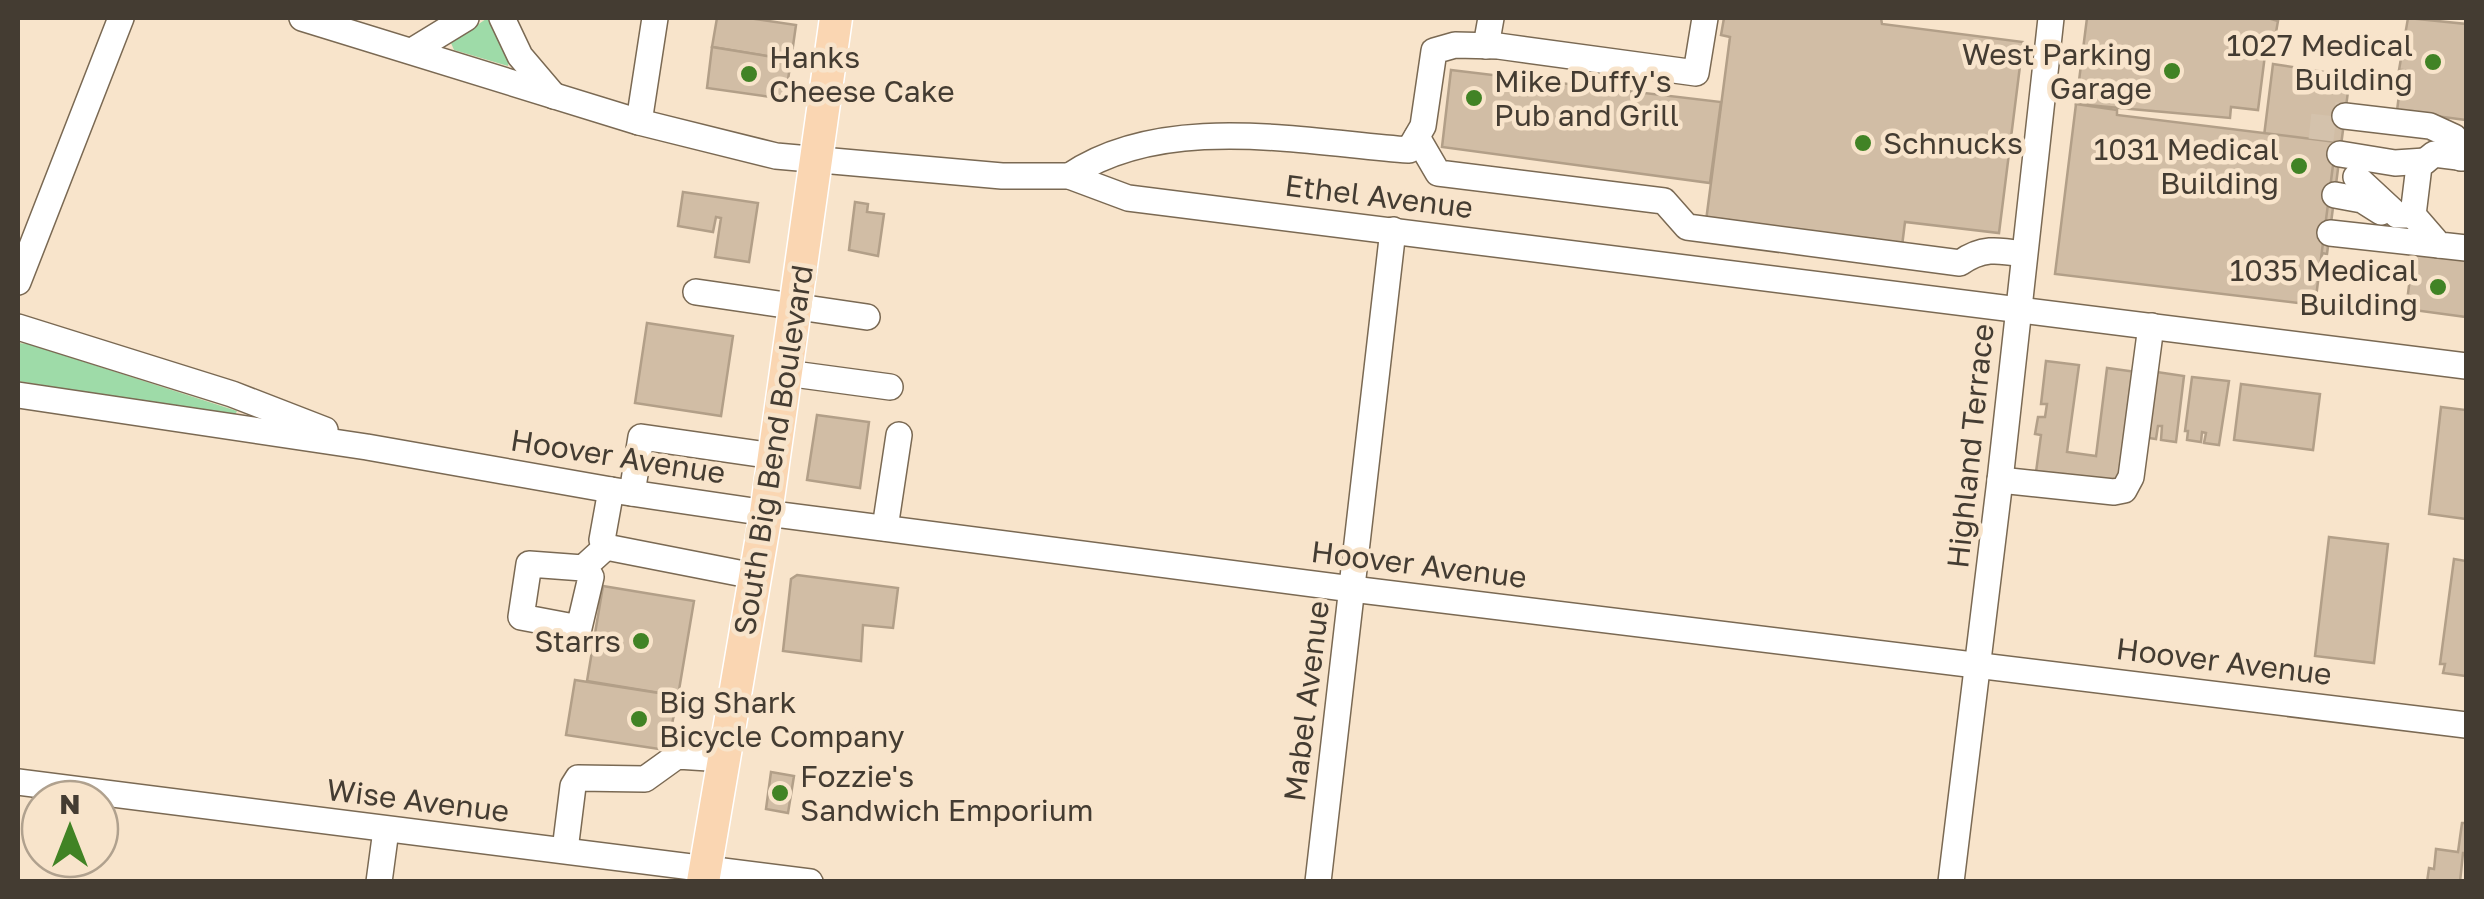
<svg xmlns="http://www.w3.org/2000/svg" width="2484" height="899" viewBox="0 0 2484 899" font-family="'Golos Text',sans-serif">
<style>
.green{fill:#9edba8}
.building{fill:#d1bda5;stroke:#b29f88;stroke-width:2.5}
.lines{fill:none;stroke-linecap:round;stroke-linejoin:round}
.minor-tunnel{stroke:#d4c2ac;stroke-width:25;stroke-dasharray:25 12;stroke-linecap:butt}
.minor-casing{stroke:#7a6953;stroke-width:28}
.major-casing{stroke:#fff;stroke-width:35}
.minor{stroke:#fff;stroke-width:25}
.major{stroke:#fad6b2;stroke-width:32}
.poi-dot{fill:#418325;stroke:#f8e4cb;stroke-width:4}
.labels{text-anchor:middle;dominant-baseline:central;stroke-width:9;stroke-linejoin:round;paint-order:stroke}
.poi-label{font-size:30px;fill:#443c32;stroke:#f8e4cb;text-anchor:end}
.street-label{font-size:30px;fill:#443c32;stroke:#f8e4cb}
</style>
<rect width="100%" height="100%" fill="#f8e4cb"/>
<g class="green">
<path d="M 486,19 L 489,20 L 509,60 L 508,66 L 454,50 L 451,43 Z"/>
<path d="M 18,343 L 29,344 L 237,411 L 234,417 L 18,381 Z"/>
</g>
<g class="building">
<path d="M 717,18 L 748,18 L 796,25 L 791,60 L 712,47 Z"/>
<path d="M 1724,18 L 1881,18 L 1882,24 L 2023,42 L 1999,233 L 1905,222 L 1902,246 L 1706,221 L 1730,37 L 1721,35 Z"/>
<path d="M 2087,18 L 2268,18 L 2278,21 L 2275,38 L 2267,39 L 2258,110 L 2231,107 L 2230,118 L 2076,104 Z"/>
<path d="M 2408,18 L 2466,24 L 2466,120 L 2397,111 L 2402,70 L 2399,70 Z"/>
<path d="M 712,47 L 791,60 L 785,99 L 707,88 Z"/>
<path d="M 2273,64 L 2350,76 L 2327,254 L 2322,253 L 2322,257 L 2250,248 Z"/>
<path d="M 1451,70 L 1721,102 L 1710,183 L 1442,147 Z"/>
<path d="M 2076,104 L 2117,110 L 2117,115 L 2336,142 L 2315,305 L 2055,274 Z"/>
<path d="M 683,192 L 758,203 L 749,262 L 715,257 L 721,218 L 716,217 L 713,232 L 678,226 Z"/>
<path d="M 855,202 L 868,204 L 867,212 L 884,214 L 878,256 L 849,250 Z"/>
<path d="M 2414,247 L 2466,254 L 2466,317 L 2406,309 Z"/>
<path d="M 647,323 L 733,336 L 721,416 L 635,403 Z"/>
<path d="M 2046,361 L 2079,365 L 2067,452 L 2096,456 L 2107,368 L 2144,373 L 2122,483 L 2036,472 L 2041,435 L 2035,434 L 2038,417 L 2045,417 L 2047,404 L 2041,404 Z"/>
<path d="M 2150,371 L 2184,376 L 2176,442 L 2161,440 L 2162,426 L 2158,426 L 2156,439 L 2142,437 Z"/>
<path d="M 2192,377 L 2229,381 L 2219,445 L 2204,443 L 2206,433 L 2202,432 L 2201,442 L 2187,440 L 2188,431 L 2185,431 Z"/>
<path d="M 2241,384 L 2320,394 L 2313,450 L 2234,440 Z"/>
<path d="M 2441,407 L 2466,410 L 2466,519 L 2429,514 Z"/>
<path d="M 817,415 L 869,422 L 860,488 L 807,480 Z"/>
<path d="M 2329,537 L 2388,544 L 2374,663 L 2315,656 Z"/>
<path d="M 2454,559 L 2466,561 L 2466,676 L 2443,673 L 2445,664 L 2440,664 Z"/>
<path d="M 797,575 L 898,588 L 893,628 L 863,625 L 861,661 L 783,651 L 791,579 Z"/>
<path d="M 603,586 L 694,601 L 678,696 L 587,681 Z"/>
<path d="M 575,680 L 678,696 L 667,747 L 659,749 L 566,735 Z"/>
<path d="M 771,772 L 794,776 L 788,813 L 766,809 Z"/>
<path d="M 2462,823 L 2466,823 L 2466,853 L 2463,853 L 2460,882 L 2427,882 L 2429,868 L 2434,869 L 2436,849 L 2458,852 Z"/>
</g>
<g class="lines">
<path class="minor-tunnel" d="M 2321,140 L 2324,113 L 2345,116"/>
<defs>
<g id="minor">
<path d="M 302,18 L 639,122 L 776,156 L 1002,176 L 1069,176 L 1128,198 L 2466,366"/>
<path d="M 502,18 L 520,56 L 554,96"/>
<path d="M 1486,46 L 1491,18"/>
<path d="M 412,51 L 466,18"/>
<path d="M 2345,116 L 2430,126 L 2454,137 L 2461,158 L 2466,153"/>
<path d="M 639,122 L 655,18"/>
<path d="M 1417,137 L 1438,173 L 1664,201 L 1687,227 L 1960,263 C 1982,247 1998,250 2024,254"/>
<path d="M 2340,154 L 2395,163 L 2425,161"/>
<path d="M 2466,158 L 2434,154 L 2419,166 L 2413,215 L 2439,245 L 2466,248"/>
<path d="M 1069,176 C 1164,112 1302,142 1409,150 L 1423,126 L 1434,51 L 1455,45 L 1498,46 L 1696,73 L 1705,18"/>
<path d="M 2356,177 L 2397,215 L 2413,215"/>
<path d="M 2335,195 L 2362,200 L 2381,212"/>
<path d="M 2330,233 L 2439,245"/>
<path d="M 18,282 L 121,18"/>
<path d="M 696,292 L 867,317"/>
<path d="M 18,327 L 232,394 L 325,430"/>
<path d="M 786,373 L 890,387"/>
<path d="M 18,395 L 367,447 L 611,490 L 766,513 L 1352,589 L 2466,725"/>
<path d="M 2000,480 L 2114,492 L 2124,490 L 2131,477 L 2151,326"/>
<path d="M 632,493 L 641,437 L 774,456"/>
<path d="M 885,528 L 899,435"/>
<path d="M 606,547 L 754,576"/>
<path d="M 606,547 L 602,540 L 611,490"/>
<path d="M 585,567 L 591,577 L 579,628 L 521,617 L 529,564 L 583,568 L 606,547"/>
<path d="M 18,782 L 810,882"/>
<path d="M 565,850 L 573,786 L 578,778 L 645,779 L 677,756 L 724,759"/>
<path d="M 379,882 L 386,830"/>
<path d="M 1318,882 L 1393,230"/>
<path d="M 1951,882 L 2000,480 L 2051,18"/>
</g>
<path id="major" d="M 703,882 L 766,513 L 836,18"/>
</defs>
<use href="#minor" class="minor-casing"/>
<use href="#major" class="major-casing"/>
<use href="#minor" class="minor"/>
<use href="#major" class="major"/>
</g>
<g class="poi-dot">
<circle cx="2433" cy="62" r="10"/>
<circle cx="2172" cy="71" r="10"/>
<circle cx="749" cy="74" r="10"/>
<circle cx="1474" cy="98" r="10"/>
<circle cx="1863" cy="143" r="10"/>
<circle cx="2299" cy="166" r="10"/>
<circle cx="2438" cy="287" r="10"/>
<circle cx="641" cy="641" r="10"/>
<circle cx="639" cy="719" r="10"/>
<circle cx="780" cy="793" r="10"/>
</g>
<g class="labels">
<g class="poi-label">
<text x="2413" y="45">1027 Medical<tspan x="2413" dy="34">Building</tspan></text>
<text x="2152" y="54">West Parking<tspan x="2152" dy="34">Garage</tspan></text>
<text x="769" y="57" text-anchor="start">Hanks<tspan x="769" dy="34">Cheese Cake</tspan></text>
<text x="1494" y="81" text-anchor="start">Mike Duffy's<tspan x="1494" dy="34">Pub and Grill</tspan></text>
<text x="1883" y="143" text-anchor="start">Schnucks</text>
<text x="2279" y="149">1031 Medical<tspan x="2279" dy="34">Building</tspan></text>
<text x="2418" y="270">1035 Medical<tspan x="2418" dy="34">Building</tspan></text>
<text x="621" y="641">Starrs</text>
<text x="659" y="702" text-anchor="start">Big Shark<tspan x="659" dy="34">Bicycle Company</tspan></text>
<text x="800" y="776" text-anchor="start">Fozzie's<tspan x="800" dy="34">Sandwich Emporium</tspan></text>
</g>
<g class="street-label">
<text transform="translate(1379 196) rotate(7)">Ethel Avenue</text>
<text transform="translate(1970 446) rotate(-84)">Highland Terrace</text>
<text transform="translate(773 450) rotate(-81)">South Big Bend Boulevard</text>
<text transform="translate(618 456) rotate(9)">Hoover Avenue</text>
<text transform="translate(1419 564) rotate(7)">Hoover Avenue</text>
<text transform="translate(2224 661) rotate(7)">Hoover Avenue</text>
<text transform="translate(1306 701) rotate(-83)">Mabel Avenue</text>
<text transform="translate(418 800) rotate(7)">Wise Avenue</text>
</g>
</g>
<rect width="2484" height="899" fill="none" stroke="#443c32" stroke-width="40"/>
<g transform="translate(70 829)"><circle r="48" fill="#f8e4cb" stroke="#b0a18e" stroke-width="2.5"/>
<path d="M0-8L18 38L0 25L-18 38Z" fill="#418325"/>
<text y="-15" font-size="28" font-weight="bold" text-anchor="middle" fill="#443c32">N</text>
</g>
</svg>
